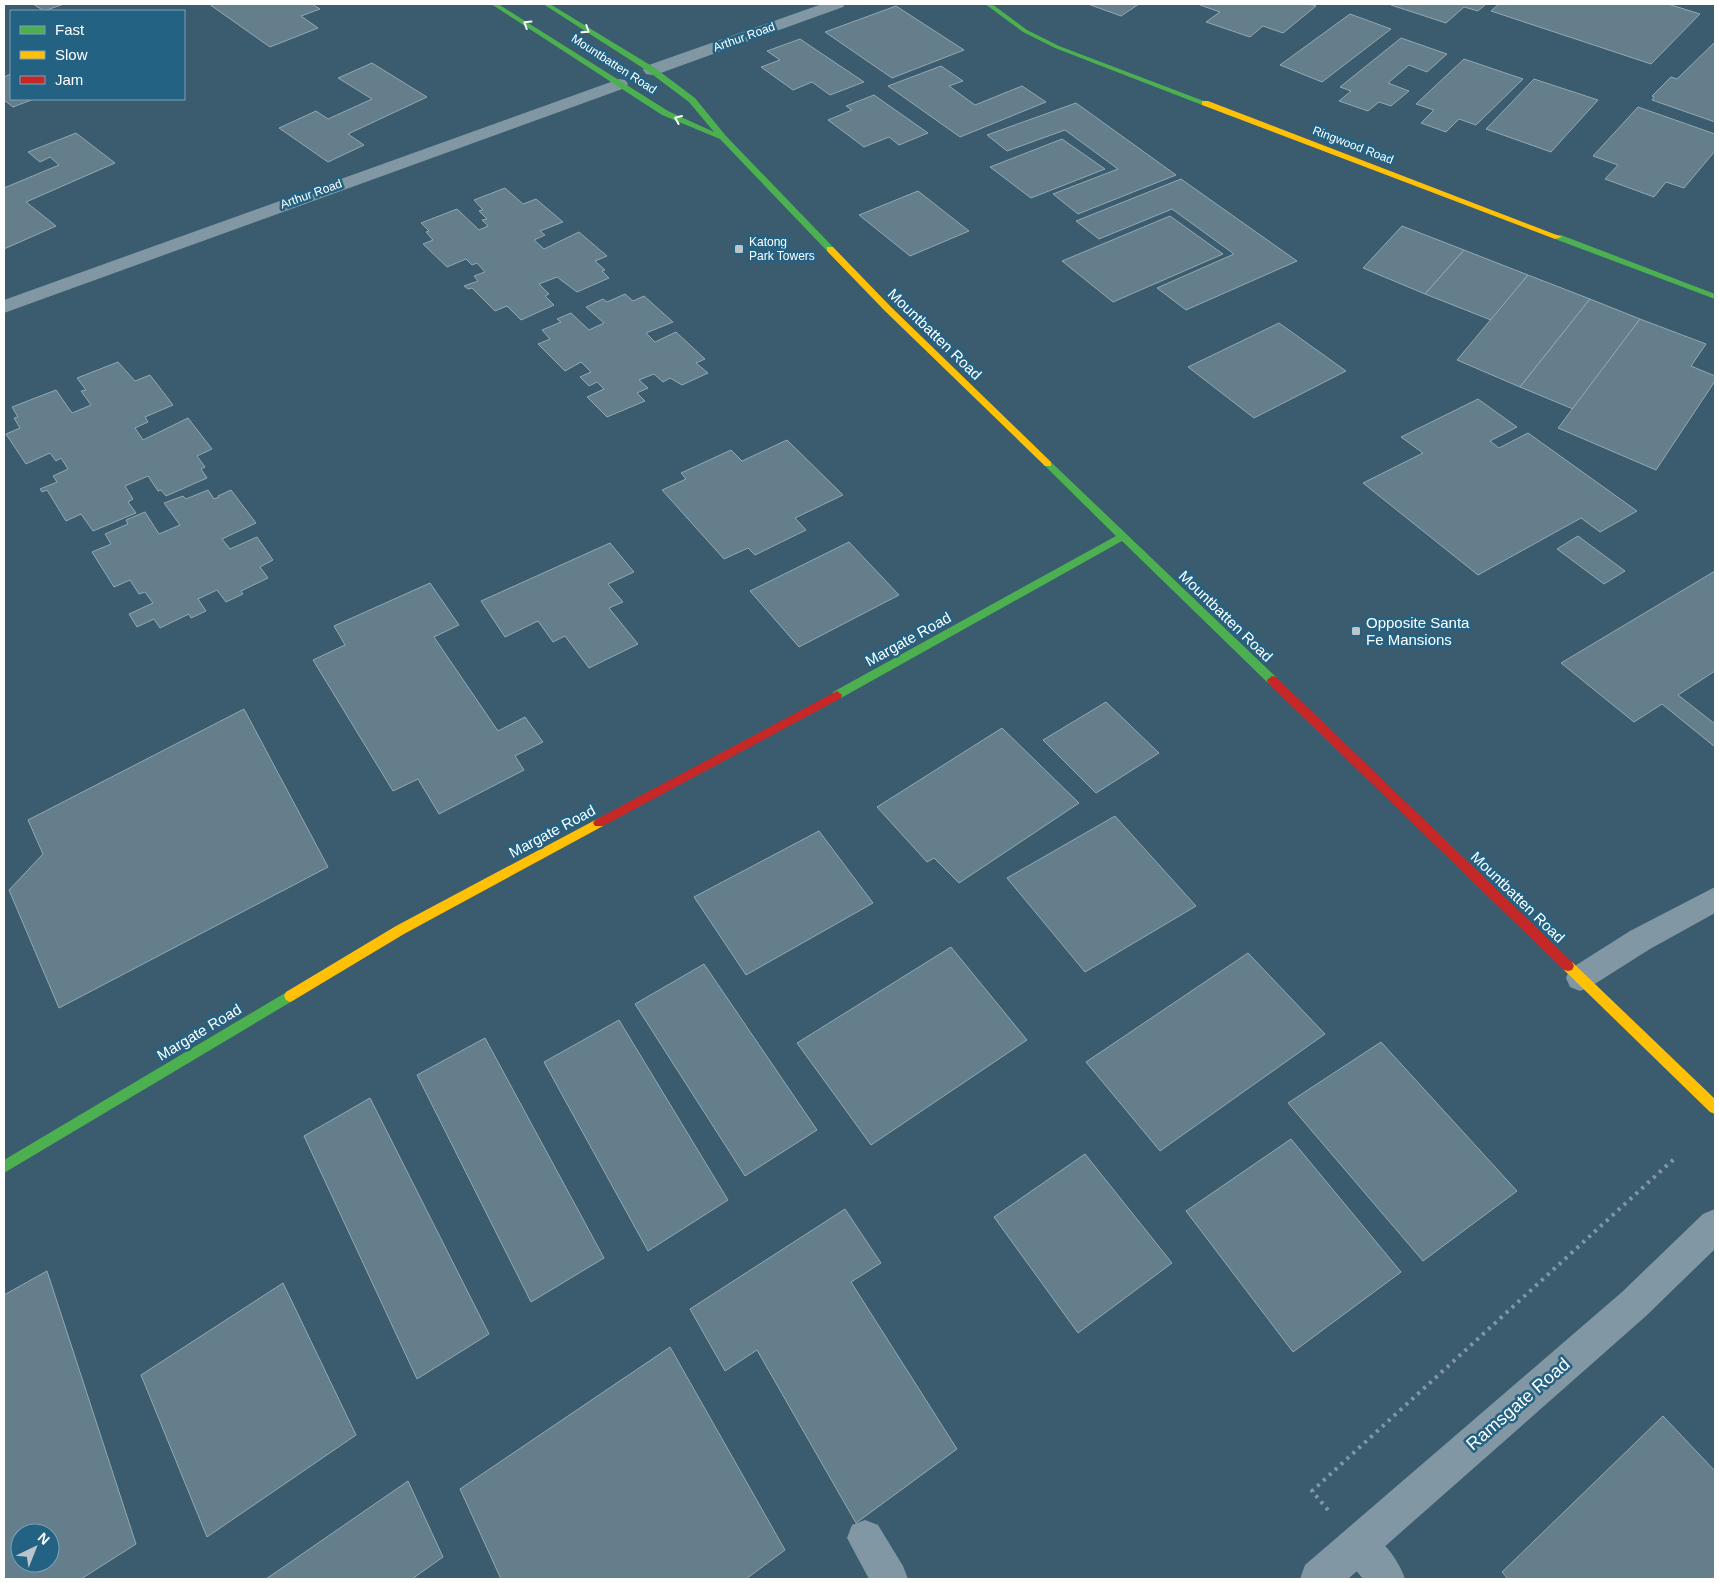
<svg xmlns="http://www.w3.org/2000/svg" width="1719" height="1583" viewBox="0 0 1719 1583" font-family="Helvetica,sans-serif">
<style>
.building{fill:#647e8b;stroke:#94a8b2;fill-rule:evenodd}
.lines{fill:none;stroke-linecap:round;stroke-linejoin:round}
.path{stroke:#8198a4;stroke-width:4;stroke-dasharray:3 5;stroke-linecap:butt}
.lane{fill:#8198a4;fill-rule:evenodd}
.street{fill:#8198a4;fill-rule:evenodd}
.fast{fill:#4caf50;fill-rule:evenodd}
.slow{fill:#ffc107;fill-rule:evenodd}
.jam{fill:#c62828;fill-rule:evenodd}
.oneway{stroke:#f6fbf6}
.poi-dot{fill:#bac6cc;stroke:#246284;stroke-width:2}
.labels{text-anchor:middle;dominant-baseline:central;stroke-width:5;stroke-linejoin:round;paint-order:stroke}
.far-street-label{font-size:12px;fill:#fff;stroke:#246284}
.far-poi-label{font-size:12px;fill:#fff;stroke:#246284;text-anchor:start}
.street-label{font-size:15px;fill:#fff;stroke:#246284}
.poi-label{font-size:15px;fill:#fff;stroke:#246284;text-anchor:start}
.near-street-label{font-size:18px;fill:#fff;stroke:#246284}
</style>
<rect width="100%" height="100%" fill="#3a5c6e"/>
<g class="building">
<path d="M 33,4 L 64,4 L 44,11 Z"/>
<path d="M 209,4 L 312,4 L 320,9 L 301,16 L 318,28 L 270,47 Z"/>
<path d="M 1088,4 L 1139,4 L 1121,16 Z"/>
<path d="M 1202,4 L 1308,4 L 1316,6 L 1283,33 L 1263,26 L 1250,37 L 1206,22 L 1220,12 L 1200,5 Z"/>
<path d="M 1393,4 L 1486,4 L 1478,11 L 1464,7 L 1446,23 L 1391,5 Z"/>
<path d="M 1499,4 L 1668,4 L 1700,14 L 1651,64 L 1491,11 Z"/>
<path d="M 896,6 L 964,50 L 892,78 L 825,32 Z"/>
<path d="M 1350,14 L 1391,29 L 1322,82 L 1280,65 Z"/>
<path d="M 1401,38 L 1447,54 L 1427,72 L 1409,65 L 1388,83 L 1409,91 L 1391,106 L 1379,102 L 1368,111 L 1339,101 L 1351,91 L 1340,87 Z"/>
<path d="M 800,39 L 864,82 L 830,95 L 812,82 L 793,90 L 761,67 L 780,60 L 767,51 Z"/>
<path d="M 1715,42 L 1715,122 L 1652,100 L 1654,97 L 1652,96 L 1671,77 L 1677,79 Z"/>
<path d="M 1464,59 L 1523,79 L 1476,125 L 1459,119 L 1446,132 L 1421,123 L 1434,110 L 1416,104 Z"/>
<path d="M 372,63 L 427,97 L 348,134 L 364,145 L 328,162 L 279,128 L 316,111 L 328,119 L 372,99 L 338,78 Z"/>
<path d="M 941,66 L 963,81 L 949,86 L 975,105 L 1022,86 L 1046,102 L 960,137 L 888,86 Z"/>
<path d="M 11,74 L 11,99 L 34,99 L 13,107 L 4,100 L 4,77 Z"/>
<path d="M 1534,79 L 1598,100 L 1551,152 L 1486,129 Z"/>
<path d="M 874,95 L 928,133 L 899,145 L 889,137 L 864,147 L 828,120 L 852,110 L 846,106 Z"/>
<path d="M 1076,103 L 1176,175 L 1078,214 L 1053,194 L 1118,169 L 1065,130 L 1007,151 L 987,135 Z"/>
<path d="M 1638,107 L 1715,134 L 1715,151 L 1684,188 L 1666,182 L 1654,197 L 1605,179 L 1618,165 L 1593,156 Z"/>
<path d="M 76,133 L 115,163 L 26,202 L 56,226 L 4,249 L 4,188 L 59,165 L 50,157 L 40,162 L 28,152 Z"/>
<path d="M 1062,139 L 1105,169 L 1031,198 L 990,167 Z"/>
<path d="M 1181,179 L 1297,261 L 1186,310 L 1157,288 L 1234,254 L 1172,209 L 1099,239 L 1076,221 Z"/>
<path d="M 505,188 L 523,204 L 536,199 L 563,222 L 540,231 L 545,235 L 534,240 L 544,249 L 579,232 L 607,256 L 595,261 L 605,270 L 602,271 L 609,278 L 577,292 L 557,277 L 539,284 L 549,294 L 545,296 L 554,305 L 521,320 L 507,306 L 495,311 L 472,288 L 468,289 L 464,286 L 478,281 L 474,276 L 485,272 L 477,263 L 472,265 L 466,259 L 447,267 L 423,244 L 433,240 L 426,232 L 429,231 L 421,223 L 457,209 L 479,230 L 488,226 L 482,220 L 487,219 L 479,211 L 483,210 L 474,200 Z"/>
<path d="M 918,191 L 969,231 L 910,256 L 859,215 Z"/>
<path d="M 1170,216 L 1223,254 L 1113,302 L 1062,261 Z"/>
<path d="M 1402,226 L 1464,250 L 1425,294 L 1363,268 Z"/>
<path d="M 1464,250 L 1528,275 L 1491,320 L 1425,294 Z"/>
<path d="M 1528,275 L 1590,299 L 1520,387 L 1457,360 Z"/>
<path d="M 625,294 L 633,301 L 644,296 L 673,322 L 646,333 L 655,342 L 676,332 L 705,359 L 696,363 L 708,373 L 682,385 L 670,378 L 663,382 L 654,374 L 639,380 L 648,388 L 637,393 L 645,401 L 607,417 L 587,397 L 604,389 L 597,382 L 589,386 L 580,377 L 591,372 L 581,362 L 565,371 L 538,344 L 550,339 L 542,330 L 561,322 L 557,319 L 571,313 L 589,330 L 604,323 L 586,307 L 603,299 L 607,302 Z"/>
<path d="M 1590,299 L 1640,319 L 1573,409 L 1520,387 Z"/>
<path d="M 1640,319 L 1706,344 L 1691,366 L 1715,376 L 1715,381 L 1656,470 L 1558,428 Z"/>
<path d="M 1279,323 L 1346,371 L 1254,418 L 1188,367 Z"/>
<path d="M 118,362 L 135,381 L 150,375 L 173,405 L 145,417 L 148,422 L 135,428 L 143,440 L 188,418 L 212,449 L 197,456 L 205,467 L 201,469 L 207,478 L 166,496 L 161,490 L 158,491 L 148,476 L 125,486 L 133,499 L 128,502 L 136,513 L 93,531 L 81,514 L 66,521 L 47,490 L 42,492 L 40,489 L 57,482 L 53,476 L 68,469 L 61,458 L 56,461 L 50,453 L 26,464 L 6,434 L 20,428 L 14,418 L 18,417 L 12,407 L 56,390 L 72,413 L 91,405 L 81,391 L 86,390 L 77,378 Z"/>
<path d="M 1478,399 L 1517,427 L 1490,441 L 1499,448 L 1528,433 L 1637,511 L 1600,532 L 1581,518 L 1478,575 L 1363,483 L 1423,453 L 1401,437 Z"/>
<path d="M 787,440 L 843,495 L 795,518 L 806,530 L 755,555 L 748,548 L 724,559 L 662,490 L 686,479 L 681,473 L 731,450 L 742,461 Z"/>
<path d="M 208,490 L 214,499 L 219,497 L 218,496 L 231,490 L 256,523 L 222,539 L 230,549 L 257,537 L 273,560 L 260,567 L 268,578 L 241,591 L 243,594 L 226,602 L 217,590 L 198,599 L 206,611 L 191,618 L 189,614 L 160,628 L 154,619 L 137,627 L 129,614 L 153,603 L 145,592 L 139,594 L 130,580 L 114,587 L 92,552 L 111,544 L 105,534 L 128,524 L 126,520 L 145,512 L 159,534 L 180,525 L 164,503 L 183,496 L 186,499 Z"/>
<path d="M 1578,536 L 1625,571 L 1604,584 L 1557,549 Z"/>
<path d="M 849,542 L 899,595 L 799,647 L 750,591 Z"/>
<path d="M 610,543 L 634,572 L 608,584 L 623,602 L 609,608 L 638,644 L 589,668 L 565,636 L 553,642 L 538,621 L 505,637 L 481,601 Z"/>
<path d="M 1715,571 L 1715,671 L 1678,695 L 1715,724 L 1715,747 L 1662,704 L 1634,722 L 1561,663 Z"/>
<path d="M 430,583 L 459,625 L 434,637 L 498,731 L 525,717 L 543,742 L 515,756 L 524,770 L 439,814 L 418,779 L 393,791 L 313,660 L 345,645 L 334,626 Z"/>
<path d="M 1106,702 L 1159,753 L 1096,793 L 1043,740 Z"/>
<path d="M 244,709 L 328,867 L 59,1008 L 9,890 L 43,854 L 28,820 Z"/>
<path d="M 1002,728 L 1079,803 L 959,883 L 934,858 L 927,862 L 877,807 Z"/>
<path d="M 1115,816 L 1196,906 L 1085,972 L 1007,878 Z"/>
<path d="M 819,831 L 873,903 L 746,975 L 694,897 Z"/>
<path d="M 951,947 L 1027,1040 L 871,1145 L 797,1043 Z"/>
<path d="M 1248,953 L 1325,1034 L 1160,1151 L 1086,1062 Z"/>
<path d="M 704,964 L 817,1130 L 745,1176 L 635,1004 Z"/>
<path d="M 619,1020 L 728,1200 L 648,1251 L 544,1062 Z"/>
<path d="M 485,1038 L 604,1258 L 531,1302 L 417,1075 Z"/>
<path d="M 1381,1042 L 1517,1191 L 1423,1261 L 1288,1103 Z"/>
<path d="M 370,1098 L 489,1334 L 417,1379 L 304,1136 Z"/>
<path d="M 1291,1139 L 1401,1272 L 1293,1352 L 1186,1211 Z"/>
<path d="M 1085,1154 L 1172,1263 L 1078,1333 L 994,1217 Z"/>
<path d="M 845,1209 L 881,1263 L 851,1282 L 957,1449 L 856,1523 L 757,1350 L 725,1371 L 690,1309 Z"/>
<path d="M 47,1271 L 136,1544 L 81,1579 L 4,1579 L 4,1295 ZM 20,1533 L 50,1533 L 50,1563 L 20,1563 Z"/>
<path d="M 283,1283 L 356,1435 L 207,1537 L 141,1375 Z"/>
<path d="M 670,1347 L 785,1550 L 746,1579 L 501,1579 L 460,1489 Z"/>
<path d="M 1663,1416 L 1715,1471 L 1715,1579 L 1508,1579 L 1502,1572 Z"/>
<path d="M 408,1481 L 443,1557 L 412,1579 L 266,1579 Z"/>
</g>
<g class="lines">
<path class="path" d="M 1328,1510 L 1312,1491 L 1675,1158"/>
<g class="lane">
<path d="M 1715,887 L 1715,913 L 1650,949 L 1590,987 L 1580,991 L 1570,987 L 1566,978 L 1570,969 L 1630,931 Z"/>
<path d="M 865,1520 L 878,1525 L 903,1566 L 908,1579 L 869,1579 L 847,1538 L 852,1525 Z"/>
<path d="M 1358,1526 C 1379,1534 1398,1558 1405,1579 L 1363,1579 L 1345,1557 L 1340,1544 L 1345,1531 Z"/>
</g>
<g class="street">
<path d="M 822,4 L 845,4 L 843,7 L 658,74 L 652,75 L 646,74 L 643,70 L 646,66 Z"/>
<path d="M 619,79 L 625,80 L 628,84 L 625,88 L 4,313 L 4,300 Z"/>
<path d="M 1715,1209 L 1715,1249 L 1646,1316 L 1348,1579 L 1300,1579 L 1305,1565 L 1622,1292 L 1703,1214 Z"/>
</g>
<g class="fast">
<path d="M 491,4 L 498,4 L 668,111 L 714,132 L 689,102 L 649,72 L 543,4 L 550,4 L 655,68 L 695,98 L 726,136 L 833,247 L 833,251 L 827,251 L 720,139 L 662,115 Z"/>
<path d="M 985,4 L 992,4 L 1027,30 L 1059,46 L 1209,103 L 1202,105 L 1055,48 L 1023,32 Z"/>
<path d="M 1555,235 L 1561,235 L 1715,294 L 1715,299 L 1555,239 Z"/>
<path d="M 1048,461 L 1051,462 L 1276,677 L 1277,680 L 1276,683 L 1268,683 L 1122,541 L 841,698 L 833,698 L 832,695 L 833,692 L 1116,536 L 1045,466 L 1043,464 Z"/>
<path d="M 290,990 L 294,992 L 296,996 L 294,1000 L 4,1173 L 4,1160 Z"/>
</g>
<g class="slow">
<path d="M 1202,101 L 1208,101 L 1562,237 L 1555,239 L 1202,105 Z"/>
<path d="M 827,247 L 833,247 L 891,307 L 1051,462 L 1051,466 L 1045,466 L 885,311 L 827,251 Z"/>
<path d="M 599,818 L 603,820 L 605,823 L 603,826 L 404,934 L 294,1000 L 290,1002 L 286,1000 L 284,996 L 286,992 L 396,926 Z"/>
<path d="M 1568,961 L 1572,962 L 1715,1099 L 1715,1114 L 1710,1112 L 1564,970 L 1562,966 L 1564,962 Z"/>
</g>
<g class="jam">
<path d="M 1272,676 L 1276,677 L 1572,962 L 1574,966 L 1572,970 L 1568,971 L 1564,970 L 1268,683 L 1267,680 Z"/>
<path d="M 837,691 L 842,695 L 841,698 L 603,826 L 595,826 L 593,823 L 595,820 Z"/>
</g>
</g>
<defs><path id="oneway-chevron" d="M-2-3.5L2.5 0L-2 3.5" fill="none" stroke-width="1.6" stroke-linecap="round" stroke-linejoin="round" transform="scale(1.25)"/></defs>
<g class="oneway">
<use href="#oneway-chevron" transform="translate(527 24) rotate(-148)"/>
<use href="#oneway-chevron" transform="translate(586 30) rotate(33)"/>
<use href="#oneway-chevron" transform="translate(678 119) rotate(-157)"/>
</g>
<g class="poi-dot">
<rect x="734" y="244" width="10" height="10" rx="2.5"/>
<rect x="1351" y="626" width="10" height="10" rx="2.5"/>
</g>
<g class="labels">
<g class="far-street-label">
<text transform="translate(744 37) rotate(-20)">Arthur Road</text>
<text transform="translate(614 64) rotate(33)">Mountbatten Road</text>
<text transform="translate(1353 145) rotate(21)">Ringwood Road</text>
<text transform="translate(311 194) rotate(-20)">Arthur Road</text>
</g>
<g class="far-poi-label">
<text x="749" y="242">Katong<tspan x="749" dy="14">Park Towers</tspan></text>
</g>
<g class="street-label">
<text transform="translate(935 334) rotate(44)">Mountbatten Road</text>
<text transform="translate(1226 616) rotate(44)">Mountbatten Road</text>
<text transform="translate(908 639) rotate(-29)">Margate Road</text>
<text transform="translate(552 831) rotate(-28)">Margate Road</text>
<text transform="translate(1518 897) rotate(44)">Mountbatten Road</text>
<text transform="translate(199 1032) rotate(-31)">Margate Road</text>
</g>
<g class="poi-label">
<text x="1366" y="622">Opposite Santa<tspan x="1366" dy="17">Fe Mansions</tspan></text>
</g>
<g class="near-street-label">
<text transform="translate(1518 1404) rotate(-41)">Ramsgate Road</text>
</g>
</g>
<rect width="1719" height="1583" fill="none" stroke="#ffffff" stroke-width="10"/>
<rect x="10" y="10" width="175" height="90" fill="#246284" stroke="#7ca1b5"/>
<rect x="20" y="26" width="25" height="8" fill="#4caf50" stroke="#7ca1b5"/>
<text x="55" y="35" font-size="15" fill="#ffffff">Fast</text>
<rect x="20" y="51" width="25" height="8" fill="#ffc107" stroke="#7ca1b5"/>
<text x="55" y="60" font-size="15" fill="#ffffff">Slow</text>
<rect x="20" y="76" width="25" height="8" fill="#c62828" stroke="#7ca1b5"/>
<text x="55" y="85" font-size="15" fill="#ffffff">Jam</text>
<g transform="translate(35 1548) rotate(43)"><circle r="24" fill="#246284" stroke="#7ca1b5"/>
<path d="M0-4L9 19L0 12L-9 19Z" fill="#bac6cc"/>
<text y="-8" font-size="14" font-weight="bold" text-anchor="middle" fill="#ffffff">N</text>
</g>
</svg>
